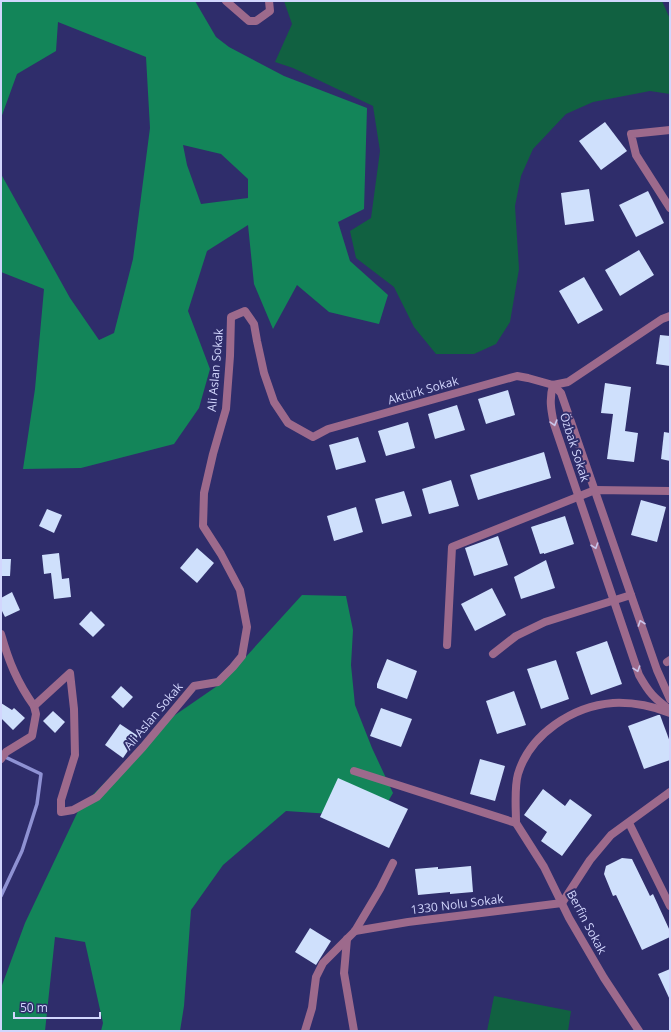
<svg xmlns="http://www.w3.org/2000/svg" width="671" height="1032" viewBox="0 0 671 1032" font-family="'Open Sans',sans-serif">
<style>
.green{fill:#116141}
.forest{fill:#138559;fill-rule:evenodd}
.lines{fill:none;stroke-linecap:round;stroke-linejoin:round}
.stream{stroke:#8f92d4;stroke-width:3.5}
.building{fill:#cfe0fc}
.pedestrian{stroke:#9d6a8c;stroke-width:8}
.minor{stroke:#9d6a8c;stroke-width:8}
.tertiary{stroke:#9d6a8c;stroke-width:8}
.oneway{stroke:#cac6ec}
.labels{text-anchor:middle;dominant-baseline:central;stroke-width:4;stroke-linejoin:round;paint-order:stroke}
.street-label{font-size:12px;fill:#d2d6fd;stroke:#2f2d6b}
</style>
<rect width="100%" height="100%" fill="#2f2d6b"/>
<g class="green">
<path d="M 284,1 L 662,1 L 670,19 L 670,94 L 650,91 L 593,102 L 566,114 L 533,149 L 521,176 L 515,206 L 519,269 L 510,322 L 496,344 L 474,354 L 436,354 L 414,327 L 394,287 L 356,258 L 350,231 L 371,218 L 380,151 L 373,106 L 293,68 L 275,62 L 292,24 Z"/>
<path d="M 494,996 L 571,1011 L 568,1031 L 487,1031 Z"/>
</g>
<g class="forest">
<path d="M 1,1 L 195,1 L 216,37 L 229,47 L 284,76 L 367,108 L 364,209 L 338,222 L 350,261 L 388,295 L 379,324 L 329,312 L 297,285 L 273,329 L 254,284 L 248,225 L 207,251 L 188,311 L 210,369 L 199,408 L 174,444 L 81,468 L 23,469 L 35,389 L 44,289 L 1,272 L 1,174 L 70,298 L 99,340 L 114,333 L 133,259 L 150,128 L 146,57 L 58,22 L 56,51 L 17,74 L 1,118 ZM 183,145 L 221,154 L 248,179 L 248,198 L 201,204 L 187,165 Z"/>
<path d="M 302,595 L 346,596 L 353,630 L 351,665 L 355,705 L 372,748 L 393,793 L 376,822 L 346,815 L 286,811 L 223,865 L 191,910 L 184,1006 L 180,1031 L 101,1031 L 103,1023 L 85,942 L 55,937 L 45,1031 L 1,1031 L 1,988 L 25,923 L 79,809 L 162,724 L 223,682 Z"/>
</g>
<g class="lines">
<path class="stream" d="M 1,896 L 22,851 L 37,804 L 41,774 L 3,756"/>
</g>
<g class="building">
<path d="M 605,122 L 627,151 L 601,170 L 579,141 Z"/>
<path d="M 589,189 L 594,221 L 565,225 L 561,193 Z"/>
<path d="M 648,191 L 664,223 L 636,237 L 619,205 Z"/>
<path d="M 639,250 L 654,275 L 620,296 L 605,270 Z"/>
<path d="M 584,277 L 603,310 L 578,324 L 559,291 Z"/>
<path d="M 660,335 L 670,336 L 670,366 L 656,364 Z"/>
<path d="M 605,383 L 631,387 L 625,431 L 638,433 L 634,462 L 607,459 L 613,414 L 601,413 Z"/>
<path d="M 508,390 L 515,415 L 486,424 L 478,399 Z"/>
<path d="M 457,405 L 465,430 L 435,439 L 428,414 Z"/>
<path d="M 408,422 L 415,448 L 386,456 L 378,431 Z"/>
<path d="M 664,432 L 670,433 L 670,461 L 661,459 Z"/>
<path d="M 358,437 L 366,462 L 336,470 L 329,445 Z"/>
<path d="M 544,452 L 551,478 L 478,500 L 470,475 Z"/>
<path d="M 451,480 L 459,506 L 429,514 L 422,489 Z"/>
<path d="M 404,491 L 412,516 L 382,524 L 375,499 Z"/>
<path d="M 641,500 L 666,507 L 657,542 L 631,535 Z"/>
<path d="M 356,507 L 363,532 L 334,541 L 327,516 Z"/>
<path d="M 47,509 L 62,515 L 54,533 L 39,526 Z"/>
<path d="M 565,516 L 574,544 L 544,554 L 544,553 L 540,554 L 531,527 Z"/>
<path d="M 498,536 L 508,565 L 474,576 L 465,548 Z"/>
<path d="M 197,548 L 214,563 L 197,583 L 180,568 Z"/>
<path d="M 59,553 L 62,579 L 69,578 L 71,597 L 54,599 L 51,573 L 44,574 L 42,555 Z"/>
<path d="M 1,559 L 11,559 L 10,576 L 1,576 Z"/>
<path d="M 546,560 L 555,588 L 521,599 L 514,577 Z"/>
<path d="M 492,588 L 506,615 L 475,631 L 461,604 Z"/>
<path d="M 12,592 L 20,610 L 5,617 L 1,609 L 1,598 Z"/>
<path d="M 91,611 L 105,625 L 93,637 L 79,624 Z"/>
<path d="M 607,641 L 622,684 L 591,695 L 576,652 Z"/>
<path d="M 387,659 L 417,671 L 407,699 L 377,688 L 377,684 Z"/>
<path d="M 556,660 L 569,699 L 541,709 L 527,669 Z"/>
<path d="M 121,686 L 133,697 L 123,708 L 111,697 Z"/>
<path d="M 514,691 L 526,725 L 497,734 L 486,701 Z"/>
<path d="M 1,703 L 12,710 L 14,708 L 25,718 L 13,730 L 1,718 Z"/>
<path d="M 381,708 L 412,719 L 401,747 L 370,736 Z"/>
<path d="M 53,711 L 65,722 L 55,733 L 43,721 Z"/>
<path d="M 658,715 L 660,715 L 670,742 L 670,760 L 644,769 L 628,726 Z"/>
<path d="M 120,724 L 138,736 L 123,758 L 105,745 Z"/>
<path d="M 480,759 L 505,766 L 495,801 L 470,794 Z"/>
<path d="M 338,778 L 408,809 L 389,848 L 320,817 Z"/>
<path d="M 543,789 L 565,806 L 570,799 L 592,815 L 562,856 L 541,841 L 547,832 L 524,815 Z"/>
<path d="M 622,858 L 632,859 L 650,896 L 653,894 L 670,931 L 670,937 L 642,950 L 616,895 L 613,896 L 604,874 L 606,866 Z"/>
<path d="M 471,866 L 473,892 L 450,894 L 450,892 L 418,895 L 415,869 L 438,867 L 438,869 Z"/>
<path d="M 310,928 L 331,941 L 316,965 L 295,952 Z"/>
<path d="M 670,969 L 670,1000 L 658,974 Z"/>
</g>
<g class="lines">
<path class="pedestrian" d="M 667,662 L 670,660"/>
<g class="minor">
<path d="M 226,1 L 249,21 L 256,21 L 270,11 L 269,1"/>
<path d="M 670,130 L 631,134 L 636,155 L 670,208"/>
<path d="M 1,634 C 9,662 17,682 34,706 L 70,673 L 74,709 L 75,755 L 61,800 L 61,812 L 73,810 L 97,797 L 143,747 L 194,686 L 218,682 L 233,667 L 242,656 L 247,627 L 240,590 L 221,554 L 203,526 L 204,493 L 213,454 L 226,409 L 230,356 L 231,317 L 245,311 L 254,324 L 257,341 L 264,373 L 274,402 L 288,423 L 313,437 L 328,429 L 517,376 L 528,378 L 553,385 L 568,382 L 662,319 L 670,316"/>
<path d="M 447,645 L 452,547 L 595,490 L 670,491"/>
<path d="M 493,654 L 516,636 L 545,622 L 631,595"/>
<path d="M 670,699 L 657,670 L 561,393 L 553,385 C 549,399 551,410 554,424 L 639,675 C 649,693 654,698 670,710"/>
<path d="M 1,759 L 6,752 L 32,736 L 36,714 L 34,706"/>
<path d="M 354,771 L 516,823 L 544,867 L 569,918 L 604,978 L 639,1031"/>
<path d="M 629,823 L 670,906"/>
<path d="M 355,931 L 408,922 L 562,903"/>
<path d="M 347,939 L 344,973 L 354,1031"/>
<path d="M 305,1031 L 312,1008 L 316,977 L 323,963 L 355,931 L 380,889 L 393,863"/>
</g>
<g class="tertiary">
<path d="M 516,823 C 516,808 514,788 518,774 C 530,734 573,706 613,703 C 633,702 652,706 670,713"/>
<path d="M 562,903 L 590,860 L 611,835 L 670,792"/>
</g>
</g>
<defs><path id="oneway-chevron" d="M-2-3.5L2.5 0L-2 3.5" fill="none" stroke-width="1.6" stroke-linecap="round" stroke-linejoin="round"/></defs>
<g class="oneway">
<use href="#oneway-chevron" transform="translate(554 423) rotate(74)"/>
<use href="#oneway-chevron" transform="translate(595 546) rotate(71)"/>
<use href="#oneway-chevron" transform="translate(641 623) rotate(-109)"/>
<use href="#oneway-chevron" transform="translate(637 669) rotate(71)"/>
</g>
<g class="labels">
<g class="street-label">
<text transform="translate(215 370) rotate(-85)">Ali Aslan Sokak</text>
<text transform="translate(423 390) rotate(-16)">Aktürk Sokak</text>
<text transform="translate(575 447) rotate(72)">Özbak Sokak</text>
<text transform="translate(153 716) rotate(-50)">Ali Aslan Sokak</text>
<text transform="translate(457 904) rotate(-7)">1330 Nolu Sokak</text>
<text transform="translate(587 922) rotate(62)">Berfin Sokak</text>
</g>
</g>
<rect width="671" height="1032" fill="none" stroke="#d2d6fd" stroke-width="4"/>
<path d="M14 1012v6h86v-6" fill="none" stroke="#d2d6fd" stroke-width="2"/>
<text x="20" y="1012" font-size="12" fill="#d2d6fd" stroke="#2f2d6b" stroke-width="3" paint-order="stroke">50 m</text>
</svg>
